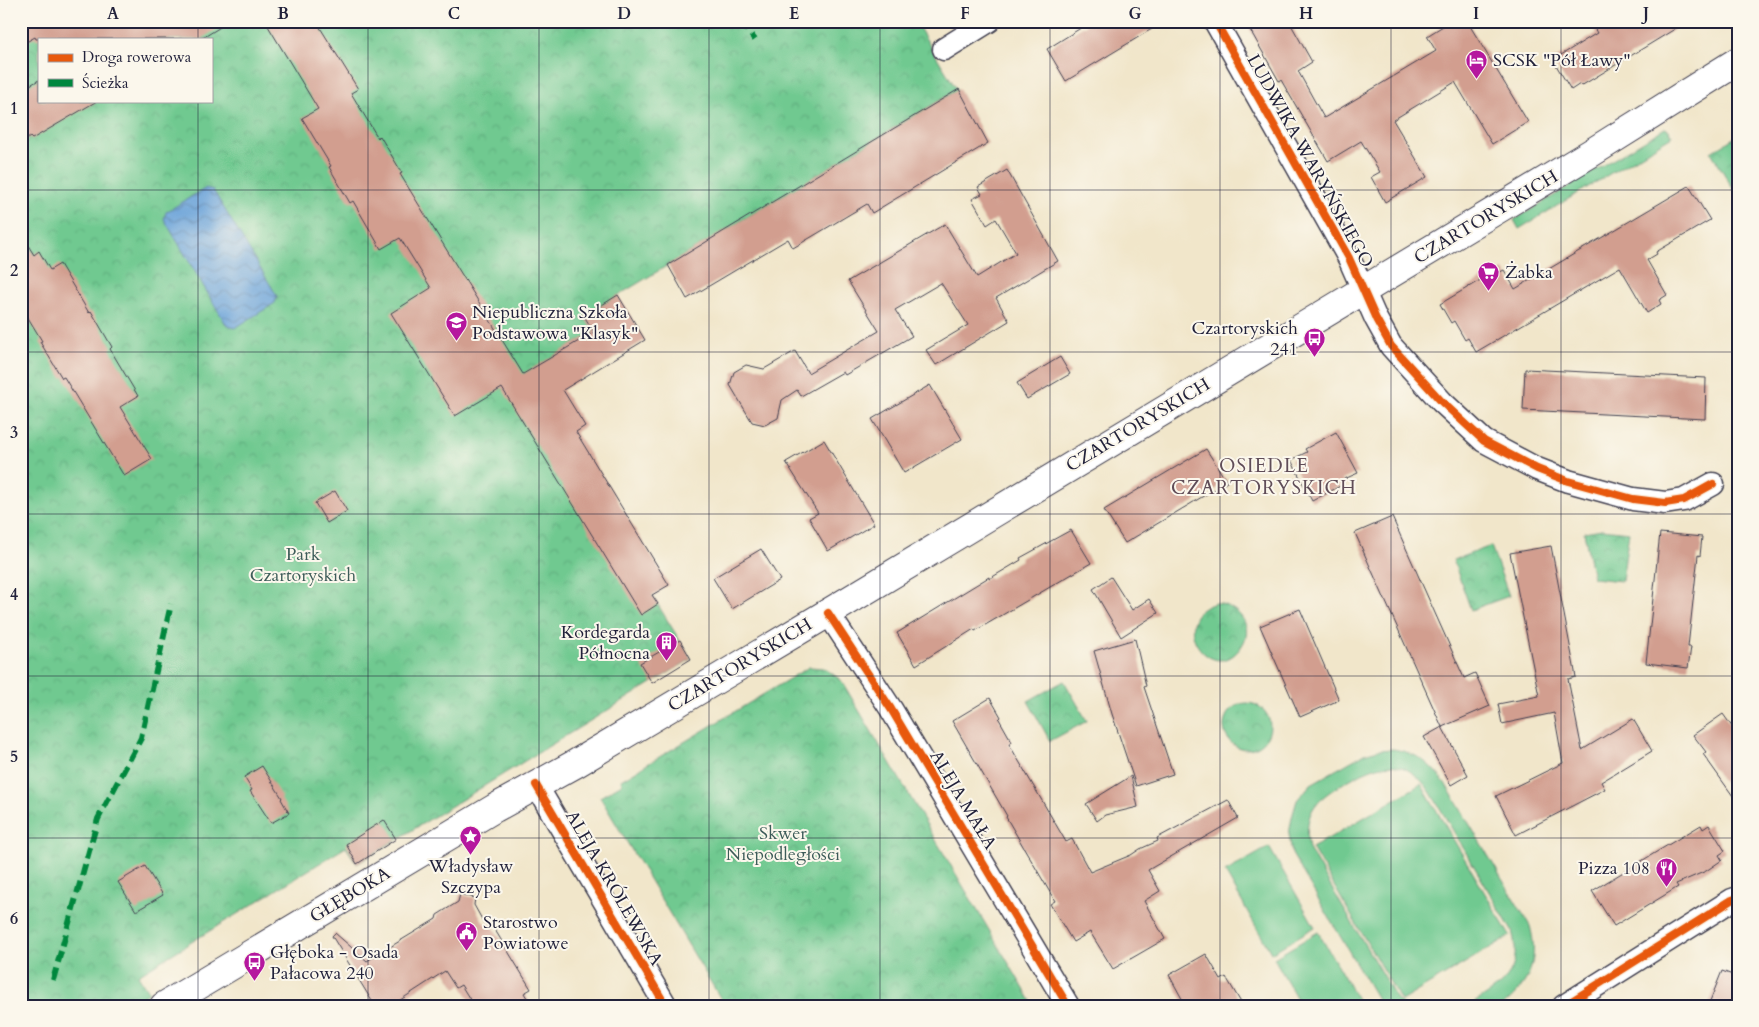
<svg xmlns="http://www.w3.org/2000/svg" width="1759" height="1027" viewBox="0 0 1759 1027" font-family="Cardo,serif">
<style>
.grass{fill:#6fc990;stroke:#487666}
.park{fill:url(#park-crowns);stroke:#487666;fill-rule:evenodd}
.water{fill:url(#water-waves);stroke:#46628a}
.building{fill:#d29e8f}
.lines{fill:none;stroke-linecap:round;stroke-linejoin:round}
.minor-casing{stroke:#413f50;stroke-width:25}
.major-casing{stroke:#413f50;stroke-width:30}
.minor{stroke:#fff;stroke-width:22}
.major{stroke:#fff;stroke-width:28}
.quiet{stroke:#00873e;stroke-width:6;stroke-dasharray:12 6;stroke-linecap:butt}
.cycleway-casing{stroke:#fbf7ec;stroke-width:11}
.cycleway{stroke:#e8590c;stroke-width:8}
.grid{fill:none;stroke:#22223b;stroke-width:1;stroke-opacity:0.55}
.labels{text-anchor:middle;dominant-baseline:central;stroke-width:4;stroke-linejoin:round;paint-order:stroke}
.poi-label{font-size:18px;fill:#22223b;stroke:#fbf7ec;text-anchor:start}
.street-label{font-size:18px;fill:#22223b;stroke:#fbf7ec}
.park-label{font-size:18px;fill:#3d5c59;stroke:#fbf7ec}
.neighbourhood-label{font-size:19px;letter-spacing:1px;fill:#604d58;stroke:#fbf7ec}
.neatline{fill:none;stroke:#22223b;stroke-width:2}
.grid-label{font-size:16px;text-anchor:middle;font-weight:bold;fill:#22223b}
</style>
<defs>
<pattern id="park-crowns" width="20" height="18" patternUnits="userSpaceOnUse" patternTransform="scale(1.25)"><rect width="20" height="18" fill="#6fc990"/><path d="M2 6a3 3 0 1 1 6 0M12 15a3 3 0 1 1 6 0" fill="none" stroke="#60ac7d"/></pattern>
<pattern id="water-waves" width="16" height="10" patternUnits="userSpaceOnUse" patternTransform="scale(1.25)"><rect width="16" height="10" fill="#6ba3d9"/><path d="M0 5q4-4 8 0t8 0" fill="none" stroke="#5884b1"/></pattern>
</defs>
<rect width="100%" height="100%" fill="#fbf7ec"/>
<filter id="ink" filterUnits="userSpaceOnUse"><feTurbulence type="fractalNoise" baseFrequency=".02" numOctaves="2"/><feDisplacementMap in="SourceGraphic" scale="10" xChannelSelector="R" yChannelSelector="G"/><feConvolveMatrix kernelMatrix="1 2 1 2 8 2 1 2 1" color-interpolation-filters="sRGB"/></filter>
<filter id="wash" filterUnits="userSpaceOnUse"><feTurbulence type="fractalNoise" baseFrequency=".0096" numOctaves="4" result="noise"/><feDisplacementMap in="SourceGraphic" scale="20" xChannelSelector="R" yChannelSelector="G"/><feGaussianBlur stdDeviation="1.12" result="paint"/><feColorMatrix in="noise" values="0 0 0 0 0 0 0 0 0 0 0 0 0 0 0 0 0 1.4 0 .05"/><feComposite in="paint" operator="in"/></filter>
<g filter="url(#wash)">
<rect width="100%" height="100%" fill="#f1e6ca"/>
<g class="grass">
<path d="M 1665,128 L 1669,130 L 1672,136 L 1519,229 L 1514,220 Z"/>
<path d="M 1393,749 C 1418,753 1429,763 1445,783 L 1530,926 C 1537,951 1534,975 1515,994 C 1511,998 1506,1004 1500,1006 C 1491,1008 1478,1006 1469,1006 C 1501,986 1524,974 1512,931 L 1431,793 C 1406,757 1384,760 1349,780 C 1318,798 1302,809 1309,849 L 1396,998 L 1404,1006 L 1381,1006 L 1292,854 L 1289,834 L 1292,817 L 1297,800 L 1311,784 L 1364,754 L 1378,750 Z"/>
<path d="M 1421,784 L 1510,936 L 1401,1001 L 1312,848 Z"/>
<path d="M 1269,847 L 1315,927 L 1271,953 L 1225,872 Z"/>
<path d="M 1318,932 L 1358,1001 L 1350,1006 L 1301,1006 L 1274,958 Z"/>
</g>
<g class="park">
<path d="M 21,21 L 915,21 L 957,90 L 584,316 L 594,332 L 519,377 L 691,659 L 357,864 L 346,847 L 138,975 L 149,993 L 128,1006 L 100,1006 L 96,998 L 83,1006 L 21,1006 ZM 39,39 L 211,39 L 211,101 L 39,101 Z"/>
<path d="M 1737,136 L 1738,139 L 1738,197 L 1711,152 Z"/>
<path d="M 1602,529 L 1629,532 L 1622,581 L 1593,578 L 1584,532 Z"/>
<path d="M 1491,546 L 1509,596 L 1471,610 L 1453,560 Z"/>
<path d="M 1216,603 C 1238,606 1256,626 1241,647 C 1212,689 1163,617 1216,603 Z"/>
<path d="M 809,667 L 824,668 L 841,680 L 1034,1006 L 725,1006 L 600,797 L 622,784 L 621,780 Z"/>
<path d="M 1064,681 L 1087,721 L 1050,741 L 1028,701 Z"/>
<circle cx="1247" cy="726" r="23"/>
</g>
<path class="water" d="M 206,188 L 213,190 L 277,296 L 275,303 L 235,328 L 227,326 L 164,219 L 166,212 Z"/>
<g id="blocks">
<g class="building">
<path d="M 21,21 L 230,21 L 201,39 L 36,39 L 35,37 L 21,45 Z"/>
<path d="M 265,21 L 316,21 L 358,89 L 351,93 L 378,138 L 380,136 L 402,173 L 400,174 L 523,374 L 594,332 L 584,316 L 618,295 L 645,340 L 563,390 L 585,426 L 576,432 L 669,585 L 652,595 L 658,604 L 641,615 L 502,388 L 455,416 L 391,313 L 431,288 L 400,238 L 381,249 L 353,201 L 350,203 L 329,167 L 331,166 L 302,118 L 318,109 Z"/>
<path d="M 1092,21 L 1165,21 L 1066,81 L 1047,49 Z"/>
<path d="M 1245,21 L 1289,21 L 1312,62 L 1298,71 L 1324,118 L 1436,51 L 1427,36 L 1451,21 L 1467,21 L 1528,122 L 1492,144 L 1455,82 L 1393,120 L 1427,177 L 1385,202 L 1371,177 L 1380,172 L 1361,141 L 1328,161 L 1281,80 L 1279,81 Z"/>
<path d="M 1590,21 L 1688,21 L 1581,86 L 1580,84 L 1571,90 L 1553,60 L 1597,33 Z"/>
<path d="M 39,80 L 39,101 L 97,101 L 32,139 L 30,137 L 21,143 L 21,90 Z"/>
<path d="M 959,89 L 988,143 L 872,213 L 867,204 L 793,248 L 788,239 L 687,299 L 668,265 Z"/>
<path d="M 1007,170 L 1058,261 L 996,298 L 1009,321 L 936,365 L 926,350 L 968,325 L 941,283 L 895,310 L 912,336 L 845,375 L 843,372 L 801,396 L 797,390 L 782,400 L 778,418 L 765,425 L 752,422 L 730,385 L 734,372 L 746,365 L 764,369 L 795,351 L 808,373 L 879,331 L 848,281 L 945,224 L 977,277 L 1016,253 L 996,219 L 987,225 L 972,199 L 982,194 L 978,187 Z"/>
<path d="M 1689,186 L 1710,220 L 1656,252 L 1657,254 L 1647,260 L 1667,295 L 1659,300 L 1661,304 L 1647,313 L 1620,267 L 1476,352 L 1468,338 L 1465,340 L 1454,321 L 1451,323 L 1440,304 L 1492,273 L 1494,275 L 1504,270 L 1515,289 Z"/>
<path d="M 21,234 L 34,255 L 39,251 L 50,270 L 60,264 L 89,313 L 91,311 L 112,347 L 110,349 L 138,396 L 120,407 L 152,459 L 124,476 L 64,377 L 62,378 L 40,342 L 42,341 L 21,306 Z"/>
<path d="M 1060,357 L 1070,374 L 1027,399 L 1017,383 Z"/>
<path d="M 1525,369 L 1706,378 L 1705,419 L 1523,410 Z"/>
<path d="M 930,385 L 962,439 L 904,473 L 872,419 Z"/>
<path d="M 1336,432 L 1358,473 L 1342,480 L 1344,484 L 1312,501 L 1291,460 L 1307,452 L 1305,449 Z"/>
<path d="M 824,440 L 874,524 L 828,551 L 809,518 L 818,513 L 786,462 Z"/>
<path d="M 1206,449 L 1227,482 L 1125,543 L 1104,510 Z"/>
<path d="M 335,491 L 347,511 L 327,523 L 315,503 Z"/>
<path d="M 1392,517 L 1464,678 L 1475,673 L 1490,706 L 1442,727 L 1355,533 Z"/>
<path d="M 1071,530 L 1091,563 L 975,631 L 974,629 L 916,665 L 897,633 L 989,577 L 989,579 L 1021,560 L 1020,558 Z"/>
<path d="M 1660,533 L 1702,537 L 1700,556 L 1698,555 L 1688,647 L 1691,647 L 1688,668 L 1646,663 Z"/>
<path d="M 1551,546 L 1576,677 L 1568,679 L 1582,750 L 1633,719 L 1652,751 L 1601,782 L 1605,789 L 1516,835 L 1496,796 L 1563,763 L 1554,713 L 1502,724 L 1498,704 L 1539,696 L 1510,553 Z"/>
<path d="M 761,549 L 780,580 L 732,609 L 713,578 Z"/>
<path d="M 1111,577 L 1132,610 L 1149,599 L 1158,613 L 1121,637 L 1093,589 Z"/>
<path d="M 1300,609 L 1339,700 L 1300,717 L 1260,626 Z"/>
<path d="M 1135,639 L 1146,686 L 1144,687 L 1173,774 L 1136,786 L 1112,714 L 1094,651 Z"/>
<path d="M 680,640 L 691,659 L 652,683 L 640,663 Z"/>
<path d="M 990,698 L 1001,717 L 999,719 L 1012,742 L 1009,744 L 1066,842 L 1072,839 L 1090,872 L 1131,855 L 1140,849 L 1158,841 L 1157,838 L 1228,800 L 1238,818 L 1148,870 L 1160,891 L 1144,901 L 1165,939 L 1113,969 L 1090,932 L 1073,942 L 1050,904 L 1055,901 L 1006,817 L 1007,816 L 952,721 Z"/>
<path d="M 1723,714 L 1738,735 L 1738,803 L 1703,754 L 1706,752 L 1693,735 Z"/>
<path d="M 1442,727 L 1468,775 L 1451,785 L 1424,737 Z"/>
<path d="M 262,766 L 282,798 L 281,799 L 289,813 L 271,823 L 250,791 L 252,790 L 244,777 Z"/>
<path d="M 1131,776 L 1138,807 L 1105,815 L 1097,821 L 1086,804 Z"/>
<path d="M 384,820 L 396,839 L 357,864 L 346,844 Z"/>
<path d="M 1701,825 L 1703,829 L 1709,825 L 1725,851 L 1719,855 L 1722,860 L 1706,871 L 1676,884 L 1678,887 L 1614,926 L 1592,891 Z"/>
<path d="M 145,866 L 163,895 L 136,911 L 118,882 Z"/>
<path d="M 460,894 L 475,898 L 474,905 L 484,923 L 492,925 L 531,989 L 524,993 L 532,1006 L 474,1006 L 461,985 L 456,988 L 445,971 L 391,1006 L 375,1006 L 332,936 L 335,933 L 367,961 L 436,919 L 437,915 L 458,902 Z"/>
<path d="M 1206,954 L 1221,980 L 1226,977 L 1243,1006 L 1186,1006 L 1169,975 Z"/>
<path d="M 1722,971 L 1738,977 L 1738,1006 L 1708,1006 Z"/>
</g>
</g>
</g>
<g filter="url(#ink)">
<use href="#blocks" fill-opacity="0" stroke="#413f50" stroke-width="1"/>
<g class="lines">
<defs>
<g id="minor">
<path d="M 1215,21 L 1349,258 L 1376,319 L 1391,346 L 1442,402 L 1484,441 L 1537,469 L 1568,481 L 1633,499 L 1665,503 L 1684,500 L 1713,484"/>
<path d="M 944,49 L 989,21"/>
<path d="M 828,613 L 891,709 L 1068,1006"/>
<path d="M 536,785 L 666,1006"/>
<path d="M 1564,1006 L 1732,900 L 1738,898"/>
</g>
<path id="major" d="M 164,1006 L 495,808 L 575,764 L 828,613 L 1591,153 L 1738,61"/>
</defs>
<use href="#minor" class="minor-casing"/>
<use href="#major" class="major-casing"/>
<use href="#minor" class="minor"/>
<use href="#major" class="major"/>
<g class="quiet">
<path d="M 740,21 L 755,40"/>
<path d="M 53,980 L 98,819 L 141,738 L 171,604"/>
</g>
<defs>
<g id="cycleway">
<path d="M 1215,21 L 1349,258 L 1376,319 L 1391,346 L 1442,402 L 1484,441 L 1537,469 L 1568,481 L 1633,499 L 1665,503 L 1684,500 L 1713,484"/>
<path d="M 828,613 L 891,709 L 1068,1006"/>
<path d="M 536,785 L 666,1006"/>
<path d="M 1564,1006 L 1732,900 L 1738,898"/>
</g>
</defs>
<use href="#cycleway" class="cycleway-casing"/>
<use href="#cycleway" class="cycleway"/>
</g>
</g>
<path class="grid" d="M 198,21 L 198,39M 368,21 L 368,1006M 539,21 L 539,1006M 709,21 L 709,1006M 880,21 L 880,1006M 1050,21 L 1050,1006M 1220,21 L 1220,1006M 1391,21 L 1391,1006M 1561,21 L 1561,1006M 198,101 L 198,1006M 21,190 L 1738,190M 21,352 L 1738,352M 21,514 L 1738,514M 21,676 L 1738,676M 21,838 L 1738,838"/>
<defs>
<symbol id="hotel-pin" viewBox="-11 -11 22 30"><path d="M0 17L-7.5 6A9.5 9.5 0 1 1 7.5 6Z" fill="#b5179e" stroke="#fbf7ec"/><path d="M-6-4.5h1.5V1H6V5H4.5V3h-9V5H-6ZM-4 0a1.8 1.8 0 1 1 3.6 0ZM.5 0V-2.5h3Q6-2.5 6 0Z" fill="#fff"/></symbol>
<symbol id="supermarket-pin" viewBox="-11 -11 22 30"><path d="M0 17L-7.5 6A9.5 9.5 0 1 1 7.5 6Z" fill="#b5179e" stroke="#fbf7ec"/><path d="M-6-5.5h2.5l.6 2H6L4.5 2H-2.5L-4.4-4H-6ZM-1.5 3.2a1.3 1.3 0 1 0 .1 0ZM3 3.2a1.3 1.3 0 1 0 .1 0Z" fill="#fff"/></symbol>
<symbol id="school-pin" viewBox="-11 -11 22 30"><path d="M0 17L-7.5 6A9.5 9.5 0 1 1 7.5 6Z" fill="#b5179e" stroke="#fbf7ec"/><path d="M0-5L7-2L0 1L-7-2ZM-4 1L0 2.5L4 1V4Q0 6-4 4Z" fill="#fff"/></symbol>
<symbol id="bus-pin" viewBox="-11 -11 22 30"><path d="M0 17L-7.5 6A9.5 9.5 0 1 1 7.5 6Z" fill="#b5179e" stroke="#fbf7ec"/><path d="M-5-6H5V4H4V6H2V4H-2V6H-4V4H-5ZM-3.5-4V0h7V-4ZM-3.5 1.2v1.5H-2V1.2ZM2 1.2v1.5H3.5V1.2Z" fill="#fff"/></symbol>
<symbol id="building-pin" viewBox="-11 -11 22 30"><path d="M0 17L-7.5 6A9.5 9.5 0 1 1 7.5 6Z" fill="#b5179e" stroke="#fbf7ec"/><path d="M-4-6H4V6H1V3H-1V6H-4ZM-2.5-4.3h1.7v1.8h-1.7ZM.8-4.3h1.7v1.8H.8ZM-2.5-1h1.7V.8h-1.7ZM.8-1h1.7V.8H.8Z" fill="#fff"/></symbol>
<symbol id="sight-pin" viewBox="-11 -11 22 30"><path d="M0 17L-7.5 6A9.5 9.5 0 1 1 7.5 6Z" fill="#b5179e" stroke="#fbf7ec"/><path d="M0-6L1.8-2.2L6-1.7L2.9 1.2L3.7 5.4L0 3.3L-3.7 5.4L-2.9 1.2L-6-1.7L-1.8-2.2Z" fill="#fff"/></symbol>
<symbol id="restaurant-pin" viewBox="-11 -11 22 30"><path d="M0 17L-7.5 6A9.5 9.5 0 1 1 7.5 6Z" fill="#b5179e" stroke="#fbf7ec"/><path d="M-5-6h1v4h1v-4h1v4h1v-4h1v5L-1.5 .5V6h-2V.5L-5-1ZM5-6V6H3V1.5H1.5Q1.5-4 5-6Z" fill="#fff"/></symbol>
<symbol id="civic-pin" viewBox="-11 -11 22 30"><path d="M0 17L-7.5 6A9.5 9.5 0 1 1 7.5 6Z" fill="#b5179e" stroke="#fbf7ec"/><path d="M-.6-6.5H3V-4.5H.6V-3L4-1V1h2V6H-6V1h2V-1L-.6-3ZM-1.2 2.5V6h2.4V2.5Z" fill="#fff"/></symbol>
</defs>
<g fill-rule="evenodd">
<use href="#hotel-pin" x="1464" y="48" width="25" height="34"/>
<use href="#supermarket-pin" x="1476" y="260" width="25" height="34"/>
<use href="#school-pin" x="444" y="310" width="25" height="34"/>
<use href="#bus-pin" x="1302" y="326" width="25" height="34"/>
<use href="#building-pin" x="654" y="630" width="25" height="34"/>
<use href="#sight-pin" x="458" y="824" width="25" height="34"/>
<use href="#restaurant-pin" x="1654" y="856" width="25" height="34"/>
<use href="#civic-pin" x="454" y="920" width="25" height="34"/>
<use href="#bus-pin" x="242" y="950" width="25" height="34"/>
</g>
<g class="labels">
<g class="poi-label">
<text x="1493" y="60">SCSK "Pół Ławy"</text>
<text x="1505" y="272">Żabka</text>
<text x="472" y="312">Niepubliczna Szkoła<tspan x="472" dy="21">Podstawowa "Klasyk"</tspan></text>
<text x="1298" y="328" text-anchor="end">Czartoryskich<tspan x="1298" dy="21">241</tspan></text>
<text x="650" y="632" text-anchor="end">Kordegarda<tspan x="650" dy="21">Północna</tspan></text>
<text x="471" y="866" text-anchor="middle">Władysław<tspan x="471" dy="21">Szczypa</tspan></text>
<text x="1650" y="868" text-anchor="end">Pizza 108</text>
<text x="483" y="922">Starostwo<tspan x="483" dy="21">Powiatowe</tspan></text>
<text x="270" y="952">Głęboka - Osada<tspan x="270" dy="21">Pałacowa 240</tspan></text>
</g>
<g class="street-label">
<text transform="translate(1310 161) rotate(61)">LUDWIKA WARYŃSKIEGO</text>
<text transform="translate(1486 217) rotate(-31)">CZARTORYSKICH</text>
<text transform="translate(1138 425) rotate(-31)">CZARTORYSKICH</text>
<text transform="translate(740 665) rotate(-31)">CZARTORYSKICH</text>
<text transform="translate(963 800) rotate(59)">ALEJA MAŁA</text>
<text transform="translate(614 888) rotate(60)">ALEJA KRÓLEWSKA</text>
<text transform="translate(350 895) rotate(-31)">GŁĘBOKA</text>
</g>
<g class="park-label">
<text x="303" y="554">Park<tspan x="303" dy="21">Czartoryskich</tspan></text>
<text x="783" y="833">Skwer<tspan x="783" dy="21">Niepodległości</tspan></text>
</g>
<g class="neighbourhood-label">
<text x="1264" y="466">OSIEDLE<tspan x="1264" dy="22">CZARTORYSKICH</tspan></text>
</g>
</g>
<rect width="1759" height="1027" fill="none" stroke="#fbf7ec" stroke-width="55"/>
<rect x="38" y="38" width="175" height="65" fill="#fbf7ec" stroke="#a4a2a5"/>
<rect x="48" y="54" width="25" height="8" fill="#e8590c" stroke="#a4a2a5"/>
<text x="82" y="62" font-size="15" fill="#22223b">Droga rowerowa</text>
<rect x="48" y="79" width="25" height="8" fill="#00873e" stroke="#a4a2a5"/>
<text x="82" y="88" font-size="15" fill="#22223b">Ścieżka</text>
<rect x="28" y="28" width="1704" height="972" class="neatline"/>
<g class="grid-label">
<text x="113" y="19">A</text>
<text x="283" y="19">B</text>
<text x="454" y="19">C</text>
<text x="624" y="19">D</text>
<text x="794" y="19">E</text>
<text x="965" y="19">F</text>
<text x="1135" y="19">G</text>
<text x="1306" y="19">H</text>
<text x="1476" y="19">I</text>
<text x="1646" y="19">J</text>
<text x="14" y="114">1</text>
<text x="14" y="276">2</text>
<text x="14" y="438">3</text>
<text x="14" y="600">4</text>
<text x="14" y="762">5</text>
<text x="14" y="924">6</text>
</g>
</svg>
